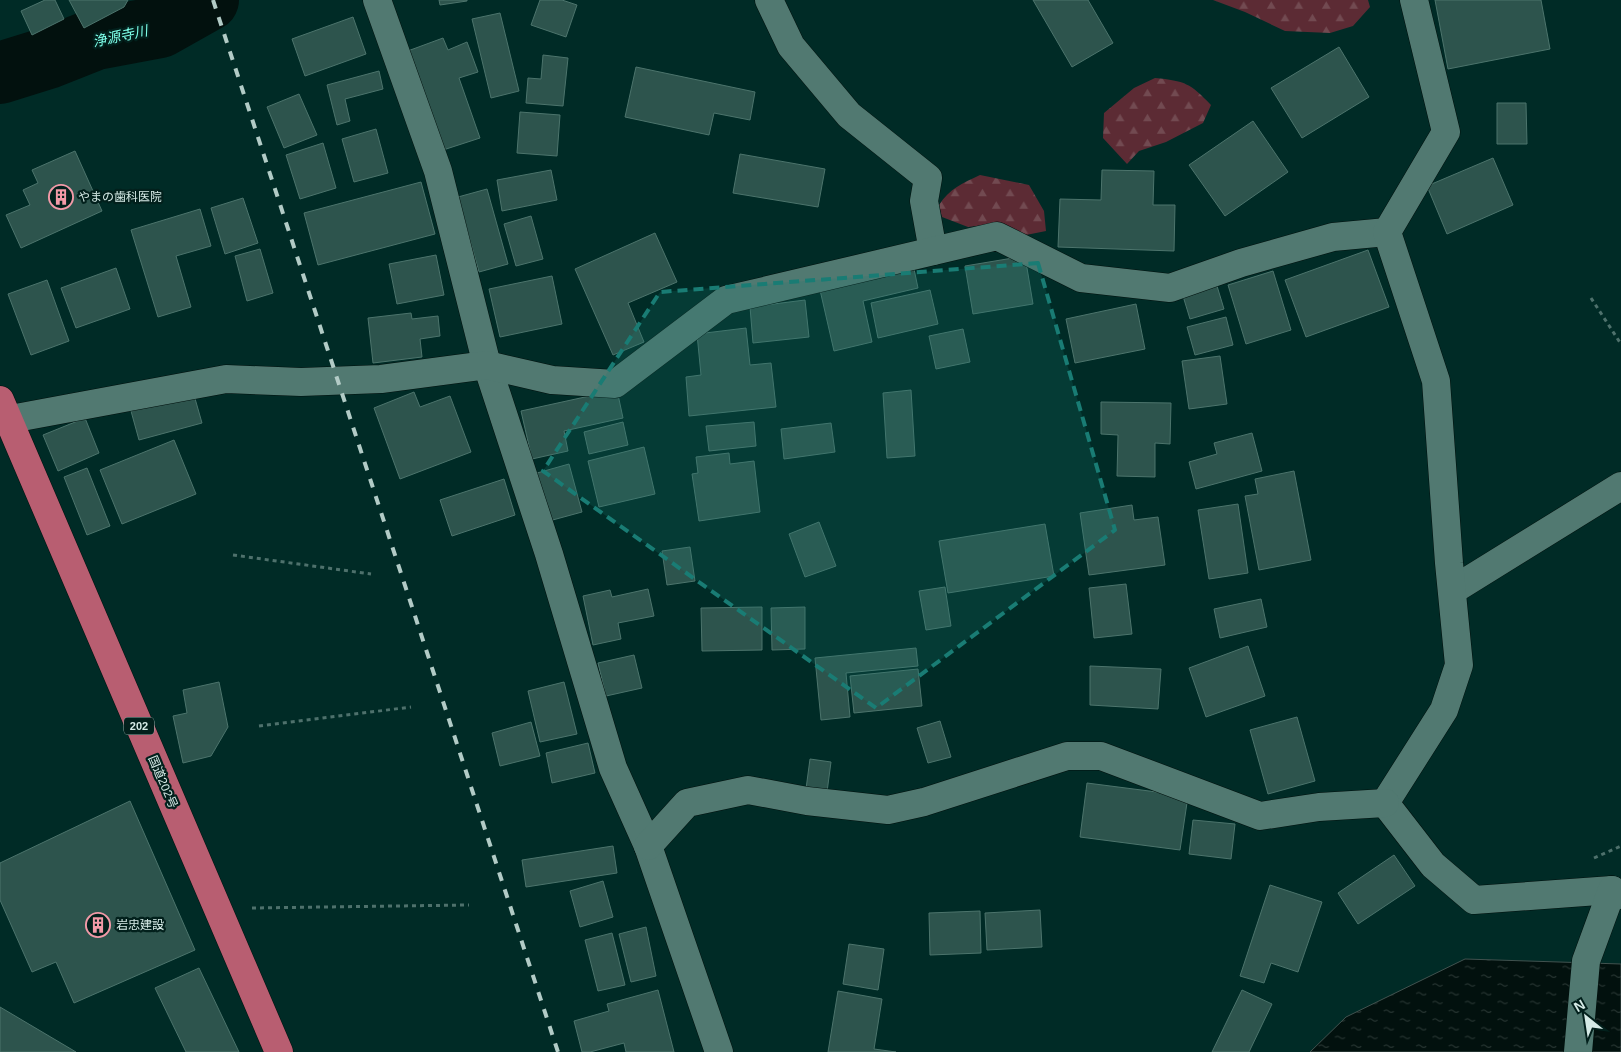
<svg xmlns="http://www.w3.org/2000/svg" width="1621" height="1052" viewBox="0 0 1621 1052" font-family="Helvetica,'Noto Sans JP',sans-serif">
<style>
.forest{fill:url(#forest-firs)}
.water{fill:url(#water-ripples);stroke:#41524f}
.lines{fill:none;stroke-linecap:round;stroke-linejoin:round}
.river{stroke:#02110e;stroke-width:62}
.building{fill:#2d544d;stroke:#4c746c}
.minor-casing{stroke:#00110e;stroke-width:29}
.trunk-casing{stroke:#00110e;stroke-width:29}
.path{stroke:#4e716c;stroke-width:3;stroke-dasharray:4 4;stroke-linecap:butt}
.minor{stroke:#517971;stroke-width:28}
.trunk{stroke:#b85e71;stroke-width:28}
.rail{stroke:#b2cbc6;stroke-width:4;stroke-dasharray:9 9;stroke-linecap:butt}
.marked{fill:#197c74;fill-opacity:0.2;stroke:#197c74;stroke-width:4;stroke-dasharray:10 6;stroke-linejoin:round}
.labels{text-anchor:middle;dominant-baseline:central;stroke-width:4.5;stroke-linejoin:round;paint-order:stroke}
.shield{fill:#02201c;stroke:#96ada9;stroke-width:1}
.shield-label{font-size:11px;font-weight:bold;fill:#d5eae6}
.poi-label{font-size:12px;fill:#d5eae6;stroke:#02201c;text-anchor:start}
.street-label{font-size:12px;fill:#d5eae6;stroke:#02201c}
.water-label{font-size:14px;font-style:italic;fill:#7effe9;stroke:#02201c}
</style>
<defs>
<pattern id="forest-firs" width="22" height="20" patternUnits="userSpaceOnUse" patternTransform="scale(1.25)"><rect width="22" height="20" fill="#5c2b34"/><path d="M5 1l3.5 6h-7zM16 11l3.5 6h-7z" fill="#724a51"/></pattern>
<pattern id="water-ripples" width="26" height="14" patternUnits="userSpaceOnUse" patternTransform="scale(1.25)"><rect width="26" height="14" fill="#02110e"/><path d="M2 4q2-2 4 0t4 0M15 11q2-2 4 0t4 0" fill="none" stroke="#263431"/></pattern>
</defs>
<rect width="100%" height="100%" fill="#002b26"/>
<g class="forest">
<path d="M 1213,0 L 1368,0 L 1370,7 L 1353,26 L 1330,33 L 1285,31 L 1245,12 Z"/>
<path d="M 1155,78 C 1185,81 1190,83 1211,105 L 1203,123 L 1166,142 L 1139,151 L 1127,164 L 1103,138 L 1104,113 L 1134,88 Z"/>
<path d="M 980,175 L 1029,185 L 1044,211 L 1046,231 L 1026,235 L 1000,223 L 968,227 L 942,217 L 939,205 C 949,189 963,183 980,175 Z"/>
</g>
<path class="water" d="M 1465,959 L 1621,964 L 1621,1052 L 1310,1052 L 1346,1017 Z"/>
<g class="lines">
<path class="river" d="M 0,73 L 48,58 L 96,39 L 160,27 L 208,0"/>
</g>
<g class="building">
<path d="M 45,0 L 55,0 L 64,19 L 32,35 L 21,11 Z"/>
<path d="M 69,0 L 128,0 L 124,7 L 84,28 Z"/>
<path d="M 439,0 L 467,0 L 467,1 L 440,5 Z"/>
<path d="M 540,0 L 562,0 L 577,5 L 566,37 L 531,25 Z"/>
<path d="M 1033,0 L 1088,0 L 1113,43 L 1072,67 Z"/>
<path d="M 1435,0 L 1541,0 L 1550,49 L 1448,69 Z"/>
<path d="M 500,13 L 519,91 L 491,98 L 472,19 Z"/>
<path d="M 353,17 L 366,54 L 305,76 L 292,39 Z"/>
<path d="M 443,38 L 448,50 L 467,42 L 478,72 L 459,78 L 480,138 L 440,151 L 405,52 Z"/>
<path d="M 1339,47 L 1369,97 L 1302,138 L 1271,88 Z"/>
<path d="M 543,55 L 568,58 L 563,106 L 526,103 L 528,78 L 541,79 Z"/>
<path d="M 636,67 L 755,92 L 750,120 L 714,113 L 709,135 L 625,117 Z"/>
<path d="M 379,71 L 383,89 L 345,99 L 350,121 L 337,125 L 327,85 Z"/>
<path d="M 299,94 L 317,135 L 284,148 L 267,107 Z"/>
<path d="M 1497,103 L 1526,103 L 1527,144 L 1497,144 Z"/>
<path d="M 520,112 L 560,115 L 557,156 L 517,153 Z"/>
<path d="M 1253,121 L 1288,172 L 1225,216 L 1189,165 Z"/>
<path d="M 376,129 L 388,173 L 354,182 L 342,139 Z"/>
<path d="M 323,143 L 336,188 L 300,199 L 286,155 Z"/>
<path d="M 75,151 L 102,211 L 21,248 L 6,215 L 30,205 L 23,190 L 38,183 L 32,170 Z"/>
<path d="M 740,154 L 825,169 L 818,207 L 733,193 Z"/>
<path d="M 1493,158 L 1513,205 L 1447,234 L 1427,186 Z"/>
<path d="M 551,170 L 557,200 L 502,211 L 497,180 Z"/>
<path d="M 1102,170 L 1154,171 L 1153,205 L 1175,205 L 1174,251 L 1058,247 L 1060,199 L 1101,200 Z"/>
<path d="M 421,182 L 435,234 L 318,265 L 304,213 Z"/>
<path d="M 487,189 L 508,264 L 479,272 L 458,197 Z"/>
<path d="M 243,198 L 258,243 L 225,254 L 211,208 Z"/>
<path d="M 200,209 L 211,246 L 176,256 L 191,307 L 158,317 L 131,230 Z"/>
<path d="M 531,216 L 543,259 L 516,266 L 504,224 Z"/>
<path d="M 655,233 L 677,282 L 628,303 L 644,342 L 613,355 L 575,269 Z"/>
<path d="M 260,249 L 273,293 L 247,301 L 235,256 Z"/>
<path d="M 1368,250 L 1389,307 L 1306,337 L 1285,280 Z"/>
<path d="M 436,255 L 444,295 L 397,304 L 389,264 Z"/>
<path d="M 1025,256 L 1033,304 L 973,314 L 965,266 Z"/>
<path d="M 116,268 L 130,309 L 76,328 L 61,288 Z"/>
<path d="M 914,269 L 918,288 L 863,301 L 872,342 L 834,351 L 820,290 Z"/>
<path d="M 1273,271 L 1291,330 L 1246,344 L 1228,285 Z"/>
<path d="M 552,276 L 562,324 L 500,337 L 489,289 Z"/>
<path d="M 47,280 L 69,341 L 31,355 L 8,294 Z"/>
<path d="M 1217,286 L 1224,309 L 1190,319 L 1183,296 Z"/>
<path d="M 930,290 L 938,324 L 878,338 L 871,303 Z"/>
<path d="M 805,300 L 809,337 L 753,343 L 750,307 Z"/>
<path d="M 1136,304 L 1145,349 L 1075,363 L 1066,319 Z"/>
<path d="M 411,313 L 412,319 L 438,316 L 440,336 L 420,339 L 422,357 L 373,363 L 368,318 Z"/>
<path d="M 1226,317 L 1233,345 L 1195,355 L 1187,327 Z"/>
<path d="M 746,328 L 750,365 L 771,363 L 776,407 L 689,416 L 686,377 L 701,375 L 697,334 Z"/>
<path d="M 963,329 L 970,362 L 936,369 L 929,336 Z"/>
<path d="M 1220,356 L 1227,404 L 1189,409 L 1182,361 Z"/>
<path d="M 617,390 L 623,418 L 564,431 L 568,451 L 532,459 L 521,411 Z"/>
<path d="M 911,390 L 915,456 L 887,458 L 883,393 Z"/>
<path d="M 414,392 L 420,407 L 450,396 L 471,452 L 400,479 L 374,408 Z"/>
<path d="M 194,395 L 202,423 L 139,440 L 131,411 Z"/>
<path d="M 1101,402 L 1171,403 L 1170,444 L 1155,443 L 1155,477 L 1117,476 L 1118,435 L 1101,434 Z"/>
<path d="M 85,418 L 99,453 L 58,471 L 43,435 Z"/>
<path d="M 623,422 L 628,445 L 589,454 L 584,432 Z"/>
<path d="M 754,422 L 756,446 L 709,451 L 706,426 Z"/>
<path d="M 831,423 L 835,452 L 784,459 L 781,429 Z"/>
<path d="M 1252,433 L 1262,471 L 1196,489 L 1189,462 L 1217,454 L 1214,443 Z"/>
<path d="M 174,440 L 196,494 L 122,524 L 100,470 Z"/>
<path d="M 644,447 L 655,494 L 599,507 L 588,461 Z"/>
<path d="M 729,453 L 730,464 L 754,461 L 760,512 L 699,521 L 692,474 L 698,473 L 696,457 Z"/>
<path d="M 569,464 L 582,512 L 549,521 L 537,473 Z"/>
<path d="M 87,468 L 110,526 L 87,535 L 64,477 Z"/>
<path d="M 1294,471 L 1311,560 L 1259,570 L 1245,496 L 1258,494 L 1255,479 Z"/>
<path d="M 504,479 L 515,515 L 452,536 L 440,500 Z"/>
<path d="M 1238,504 L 1248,573 L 1209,579 L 1198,510 Z"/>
<path d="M 1132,505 L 1134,520 L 1158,517 L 1165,565 L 1089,575 L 1080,513 Z"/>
<path d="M 819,522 L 836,566 L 805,577 L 789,534 Z"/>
<path d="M 1045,524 L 1054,576 L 948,593 L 939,541 Z"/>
<path d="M 690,547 L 695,581 L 667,585 L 662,551 Z"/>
<path d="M 1126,584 L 1132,634 L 1094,638 L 1089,588 Z"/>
<path d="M 945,587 L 951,626 L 926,630 L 919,591 Z"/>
<path d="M 648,589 L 654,616 L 618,623 L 621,639 L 593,645 L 583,596 L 610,590 L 612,597 Z"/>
<path d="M 1261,599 L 1267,627 L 1220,638 L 1214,609 Z"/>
<path d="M 762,607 L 762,650 L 702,651 L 701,608 Z"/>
<path d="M 805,607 L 805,649 L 772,650 L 771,608 Z"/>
<path d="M 1248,646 L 1265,696 L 1206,717 L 1189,668 Z"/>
<path d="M 916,648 L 918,666 L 846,673 L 850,717 L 821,720 L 815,658 Z"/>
<path d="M 634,655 L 642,688 L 606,696 L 598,663 Z"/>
<path d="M 1090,666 L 1161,669 L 1158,709 L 1090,705 Z"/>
<path d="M 918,669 L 922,706 L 854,713 L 850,676 Z"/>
<path d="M 219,682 L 228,727 L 211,756 L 183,763 L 173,716 L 187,713 L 183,690 Z"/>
<path d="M 564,682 L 577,734 L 540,742 L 528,691 Z"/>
<path d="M 1297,717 L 1315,781 L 1268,794 L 1250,730 Z"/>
<path d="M 940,721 L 951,757 L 928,763 L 917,728 Z"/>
<path d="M 531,722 L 540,756 L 500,766 L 492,733 Z"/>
<path d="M 588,743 L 595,773 L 552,783 L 546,753 Z"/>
<path d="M 810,759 L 831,762 L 827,792 L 806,789 Z"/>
<path d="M 1087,783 L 1188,796 L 1180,850 L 1080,837 Z"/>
<path d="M 130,801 L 195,950 L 74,1003 L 56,962 L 32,972 L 0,900 L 0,863 Z"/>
<path d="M 1193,820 L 1235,824 L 1231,859 L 1189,854 Z"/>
<path d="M 613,846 L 617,873 L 526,887 L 522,860 Z"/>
<path d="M 1394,855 L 1415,886 L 1358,924 L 1338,893 Z"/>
<path d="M 603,881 L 613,917 L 580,927 L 570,891 Z"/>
<path d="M 1270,885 L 1322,902 L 1298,972 L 1271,963 L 1264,983 L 1240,976 Z"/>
<path d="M 1040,910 L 1042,947 L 987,950 L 985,913 Z"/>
<path d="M 980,911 L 981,953 L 930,955 L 929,913 Z"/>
<path d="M 646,927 L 656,976 L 631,982 L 619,934 Z"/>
<path d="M 612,933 L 625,985 L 598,991 L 585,940 Z"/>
<path d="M 849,944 L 884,949 L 878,990 L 843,984 Z"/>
<path d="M 199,968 L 239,1052 L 186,1052 L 155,988 Z"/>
<path d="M 658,990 L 674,1052 L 626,1052 L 624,1043 L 590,1052 L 582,1052 L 574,1021 L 609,1011 L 607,1004 Z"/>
<path d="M 1242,990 L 1272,1004 L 1249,1052 L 1212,1052 Z"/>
<path d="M 838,991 L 882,999 L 874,1049 L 896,1052 L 828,1052 Z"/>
<path d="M 0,1007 L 76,1052 L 0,1052 Z"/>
</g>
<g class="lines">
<defs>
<g id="minor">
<path d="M 377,0 L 438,171 L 487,365 L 549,554 L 613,768 L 648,846 L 719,1052"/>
<path d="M 769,0 L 791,46 L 849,115 L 928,178 L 924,201 L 933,251"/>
<path d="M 0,421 L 226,379 L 301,382 L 381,379 L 487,365 L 552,380 L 615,384 L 726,300 L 997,236 L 1081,278 L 1170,288 L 1241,263 L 1333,237 L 1387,232"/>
<path d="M 1453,590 L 1621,486"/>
<path d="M 1385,803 L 1444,710 L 1459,665 L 1449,563 L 1436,381 L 1387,232 L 1446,132 L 1414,0"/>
<path d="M 1385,803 L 1433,865 L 1474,900 L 1612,890 L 1621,895"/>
<path d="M 648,846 L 687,803 L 748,790 L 807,801 L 888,810 L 924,802 L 1067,756 L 1101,756 L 1260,816 L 1319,807 L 1385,803"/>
<path d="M 1578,1052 L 1586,961 L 1612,890"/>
</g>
<path id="trunk" d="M 0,400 L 279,1052"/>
</defs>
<use href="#minor" class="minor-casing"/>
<use href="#trunk" class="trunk-casing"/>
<g class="path">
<path d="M 1591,298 L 1621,344"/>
<path d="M 233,555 L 371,574"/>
<path d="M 259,726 L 411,707"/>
<path d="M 1594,858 L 1621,846"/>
<path d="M 252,908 L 469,905"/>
</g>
<use href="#minor" class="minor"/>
<use href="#trunk" class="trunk"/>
<path class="rail" d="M 213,0 L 558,1052"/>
</g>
<path class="marked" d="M 1038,263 L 1115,530 L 876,708 L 543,471 L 660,292 Z"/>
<defs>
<symbol id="building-ring" viewBox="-11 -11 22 22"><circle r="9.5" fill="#02201c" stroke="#f39aa8" stroke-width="1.5"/><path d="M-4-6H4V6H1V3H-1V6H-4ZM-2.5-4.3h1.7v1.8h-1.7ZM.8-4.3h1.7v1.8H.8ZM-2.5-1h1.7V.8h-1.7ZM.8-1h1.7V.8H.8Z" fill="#f39aa8"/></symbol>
</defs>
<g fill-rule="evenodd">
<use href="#building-ring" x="47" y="183" width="28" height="28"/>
<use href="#building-ring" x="84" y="911" width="28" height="28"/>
</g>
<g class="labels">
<rect class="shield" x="124" y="717.5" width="30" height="17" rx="4"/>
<g class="shield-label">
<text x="139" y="726">202</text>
</g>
<g class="poi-label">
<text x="78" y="197">やまの歯科医院</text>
<text x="116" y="925">岩忠建設</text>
</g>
<g class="street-label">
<text transform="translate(163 782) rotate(67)">国道202号</text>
</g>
<g class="water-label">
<text transform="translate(120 36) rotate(-12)">浄源寺川</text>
</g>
</g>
<g transform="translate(1586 1017) rotate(330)" stroke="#02201c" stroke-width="4" paint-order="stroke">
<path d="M0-4L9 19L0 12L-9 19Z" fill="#d5eae6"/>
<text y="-8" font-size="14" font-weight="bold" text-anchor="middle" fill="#d5eae6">N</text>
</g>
</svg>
